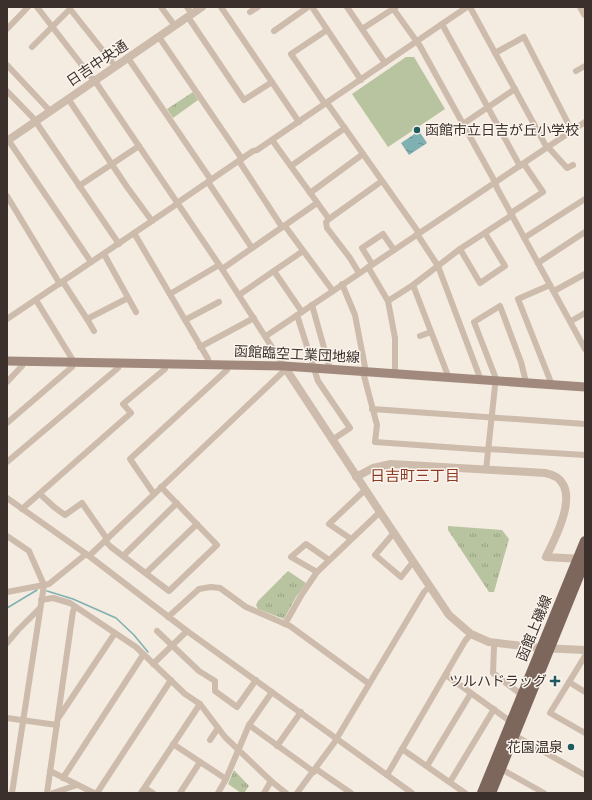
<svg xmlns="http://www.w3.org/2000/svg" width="592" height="800" viewBox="0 0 592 800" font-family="Roboto,'Noto Sans JP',sans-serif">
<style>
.grass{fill:url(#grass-tufts)}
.garden{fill:#b8c4a0}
.water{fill:url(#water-ripples)}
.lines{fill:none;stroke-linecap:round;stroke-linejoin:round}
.stream{stroke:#7fb0b2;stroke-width:1.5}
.minor{stroke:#cdbbac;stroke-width:6}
.tertiary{stroke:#cdbbac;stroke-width:8}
.secondary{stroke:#a18a7d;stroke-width:9}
.primary{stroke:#7d675c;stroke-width:10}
.poi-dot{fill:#1f5a5e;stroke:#fbf5ee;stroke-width:1.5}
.labels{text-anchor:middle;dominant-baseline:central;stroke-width:3;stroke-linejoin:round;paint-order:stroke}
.street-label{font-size:14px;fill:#3b302b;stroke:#fbf5ee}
.poi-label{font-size:14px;fill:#3b302b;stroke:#fbf5ee;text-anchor:end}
.neighbourhood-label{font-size:15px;fill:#8c3b22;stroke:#fbf5ee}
</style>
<defs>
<pattern id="grass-tufts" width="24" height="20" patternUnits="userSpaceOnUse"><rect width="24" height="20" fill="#b8c4a0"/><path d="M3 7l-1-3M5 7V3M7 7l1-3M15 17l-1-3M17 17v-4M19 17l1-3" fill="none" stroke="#97a083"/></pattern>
<pattern id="water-ripples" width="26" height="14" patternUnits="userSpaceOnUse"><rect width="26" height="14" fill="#7fb0b2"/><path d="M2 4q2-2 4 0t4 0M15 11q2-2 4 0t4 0" fill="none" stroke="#699091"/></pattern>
</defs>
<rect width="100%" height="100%" fill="#f4ebe1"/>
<g class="grass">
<path d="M 193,92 L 198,100 L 173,118 L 167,109 Z"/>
<path d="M 448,526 L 502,530 L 509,539 L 494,592 L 489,592 L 448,530 Z"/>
<path d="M 288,571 L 306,583 L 296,597 L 284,619 L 258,609 L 256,605 L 258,601 Z"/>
<path d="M 234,770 L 249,786 L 244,793 L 241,793 L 228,784 Z"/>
</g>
<path class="garden" d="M 406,57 L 414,57 L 445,109 L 388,147 L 352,94 Z"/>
<path class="water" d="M 419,131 L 427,143 L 409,155 L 401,143 Z"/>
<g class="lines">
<g class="stream">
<path d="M 47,591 L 73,599 L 116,618 L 134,635 L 148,652"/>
<path d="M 7,608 L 37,590"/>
</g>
<g class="minor">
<path d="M 37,7 L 91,77"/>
<path d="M 161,7 L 175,26"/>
<path d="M 187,7 L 192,14"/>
<path d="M 221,7 L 299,122"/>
<path d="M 312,7 L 361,80"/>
<path d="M 347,7 L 385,63"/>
<path d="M 392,7 L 420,46 L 495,182 L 497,188 L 585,349"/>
<path d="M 470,7 L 547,148"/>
<path d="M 250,12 L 258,7"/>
<path d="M 188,17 L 244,100 L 272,82"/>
<path d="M 442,24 L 520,166"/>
<path d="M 7,29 L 28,7"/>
<path d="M 362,29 L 396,7"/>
<path d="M 274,31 L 308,7"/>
<path d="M 159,37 L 242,159"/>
<path d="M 32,47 L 70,9 L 112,62"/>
<path d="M 495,53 L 524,37 L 572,131"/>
<path d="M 128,58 L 211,180"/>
<path d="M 7,65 L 50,111"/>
<path d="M 576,71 L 585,66"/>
<path d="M 95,81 L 222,269 L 284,366"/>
<path d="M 7,91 L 36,121"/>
<path d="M 71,103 L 127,187 L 152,221"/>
<path d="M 327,103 L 419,233"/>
<path d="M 325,104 L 291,54 L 327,30"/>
<path d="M 463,124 L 515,89"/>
<path d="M 38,125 L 119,244"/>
<path d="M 272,140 L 329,219 L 382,181"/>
<path d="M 11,144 L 91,262"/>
<path d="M 548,147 L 567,168 L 573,165"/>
<path d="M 239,161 L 282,227"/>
<path d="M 291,166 L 345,128"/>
<path d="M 208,182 L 252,248"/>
<path d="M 79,186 L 139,146"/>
<path d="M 310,193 L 363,154"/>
<path d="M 7,196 L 60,284"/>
<path d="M 511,213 L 543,192 L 524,164"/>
<path d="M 329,219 L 326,222 L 327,228 L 350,258 L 359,273"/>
<path d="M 285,226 L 333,291"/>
<path d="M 134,233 L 208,359"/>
<path d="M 417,234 L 438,266 L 479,375"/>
<path d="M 524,238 L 585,199"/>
<path d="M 460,249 L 480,283 L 505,266 L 485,233"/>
<path d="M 104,254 L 136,312"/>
<path d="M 538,263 L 585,232"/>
<path d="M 372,264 L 362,248 L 383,234 L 394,250"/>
<path d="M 368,267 L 388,301 L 395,338 L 395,369"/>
<path d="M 222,269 L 317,203"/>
<path d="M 274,271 L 302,312"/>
<path d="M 63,282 L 87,319 L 128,298"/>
<path d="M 342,284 L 355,315 L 365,367"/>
<path d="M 413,285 L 447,373"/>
<path d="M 550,285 L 518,299 L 552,385"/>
<path d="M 554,291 L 585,274"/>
<path d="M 170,294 L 219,265"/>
<path d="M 239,295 L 303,251"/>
<path d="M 36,300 L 74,362"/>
<path d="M 388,301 L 413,285 L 460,249 L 512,215"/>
<path d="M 312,305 L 330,369"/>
<path d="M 297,315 L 318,381 L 350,428 L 332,440"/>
<path d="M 7,319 L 174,206 L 180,201 L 253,151 L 257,150 L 467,7"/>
<path d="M 87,319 L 94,331"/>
<path d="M 185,320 L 219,302"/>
<path d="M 573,320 L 585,313"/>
<path d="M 266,336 L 585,122"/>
<path d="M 420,336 L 431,332"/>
<path d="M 200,347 L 254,318"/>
<path d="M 363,372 L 377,425 L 375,442 L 488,450"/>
<path d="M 495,376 L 474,322 L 500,306 L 521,362 L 525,378"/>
<path d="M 7,382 L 22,366"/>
<path d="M 372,409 L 585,424"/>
<path d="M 7,423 L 72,367"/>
<path d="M 488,449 L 585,455"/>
<path d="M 7,462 L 118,368"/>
<path d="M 486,470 L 495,386"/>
<path d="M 40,494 L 54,507 L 65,515 L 82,503 L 107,539"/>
<path d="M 154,494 L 130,459 L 227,370"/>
<path d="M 7,498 L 89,556 L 187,631 L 412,793"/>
<path d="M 22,509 L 131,413 L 123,404 L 165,369"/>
<path d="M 393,534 L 375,555 L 401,577 L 413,562"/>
<path d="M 7,536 L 29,551 L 44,585 L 12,793"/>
<path d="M 351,539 L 329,524 L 365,490"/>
<path d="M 105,541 L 111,547 L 169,591 L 217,545 L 161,487"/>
<path d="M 89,556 L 286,369"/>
<path d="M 123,556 L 177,503"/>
<path d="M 317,572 L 291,557 L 306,544 L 329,560"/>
<path d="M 146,573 L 197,524"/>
<path d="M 7,592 L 49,584 L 86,554"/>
<path d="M 41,600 L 53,598 L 70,603 L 136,647 L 185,694 L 200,704 L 225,737 L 271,781 L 286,793"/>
<path d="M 168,617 L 199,589 L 211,587 L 220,588 L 246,607 L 290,626 L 368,683"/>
<path d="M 285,624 L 302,594 L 317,572 L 380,512"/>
<path d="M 157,631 L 199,671 L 215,681 L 215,691 L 237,707 L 256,680"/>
<path d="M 7,643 L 18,630 L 39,609"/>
<path d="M 494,647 L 493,673 L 518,692"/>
<path d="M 585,656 L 550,713 L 585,733"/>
<path d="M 153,664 L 187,631"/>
<path d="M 446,675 L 507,719"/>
<path d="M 569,682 L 585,692"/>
<path d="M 59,717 L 115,633"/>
<path d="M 7,718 L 57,725"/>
<path d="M 249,725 L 314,772"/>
<path d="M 514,735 L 585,775"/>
<path d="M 210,740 L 218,728"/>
<path d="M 173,744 L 226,779"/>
<path d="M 277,746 L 301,712"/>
<path d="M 402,749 L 465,793"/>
<path d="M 427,766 L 471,693"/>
<path d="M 316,769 L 351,793"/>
<path d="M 501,769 L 544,793"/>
<path d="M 50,771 L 94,793"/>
<path d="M 387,775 L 465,641 L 471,634"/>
<path d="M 63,778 L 143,655"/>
<path d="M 450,782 L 494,709"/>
<path d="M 145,788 L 153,793"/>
<path d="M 47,793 L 73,611 L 75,607"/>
<path d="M 53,793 L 77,785"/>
<path d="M 97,793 L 171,680"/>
<path d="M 141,793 L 200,704"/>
<path d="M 180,793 L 200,762"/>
<path d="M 218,793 L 226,779 L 249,725 L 272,692"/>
<path d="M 264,793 L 271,781"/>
<path d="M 297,793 L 334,743 L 424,592 L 429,587"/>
</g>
<g class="tertiary">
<path d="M 581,7 L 585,14"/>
<path d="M 7,141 L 202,7"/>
<path d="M 284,366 L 380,512 L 449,615 L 471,634 L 489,642 L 541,648 L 585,650"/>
<path d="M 356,477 L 373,468 L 391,464 L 545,473 C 586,480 557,535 546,557 L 582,559"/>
</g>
<path class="secondary" d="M 7,361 L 284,366 L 585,387"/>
<g class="primary">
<path d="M 482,793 L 585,541"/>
<path d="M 491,793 L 585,561"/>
</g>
</g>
<g class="poi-dot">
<circle cx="417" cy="130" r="4"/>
<path d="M553 675h4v4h4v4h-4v4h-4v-4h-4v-4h4z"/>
<circle cx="571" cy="747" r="4"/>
</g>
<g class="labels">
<g class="street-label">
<text transform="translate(97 63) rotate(-34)">日吉中央通</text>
<text transform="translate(297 354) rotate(3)">函館臨空工業団地線</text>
<text transform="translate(534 628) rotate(-68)">函館上磯線</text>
</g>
<g class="poi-label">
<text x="425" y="130" text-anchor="start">函館市立日吉が丘小学校</text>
<text x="547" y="681">ツルハドラッグ</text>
<text x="563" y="747">花園温泉</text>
</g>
<g class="neighbourhood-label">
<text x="415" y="476">日吉町三丁目</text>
</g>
</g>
<rect width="592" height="800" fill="none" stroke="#3b302b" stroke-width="16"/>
</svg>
